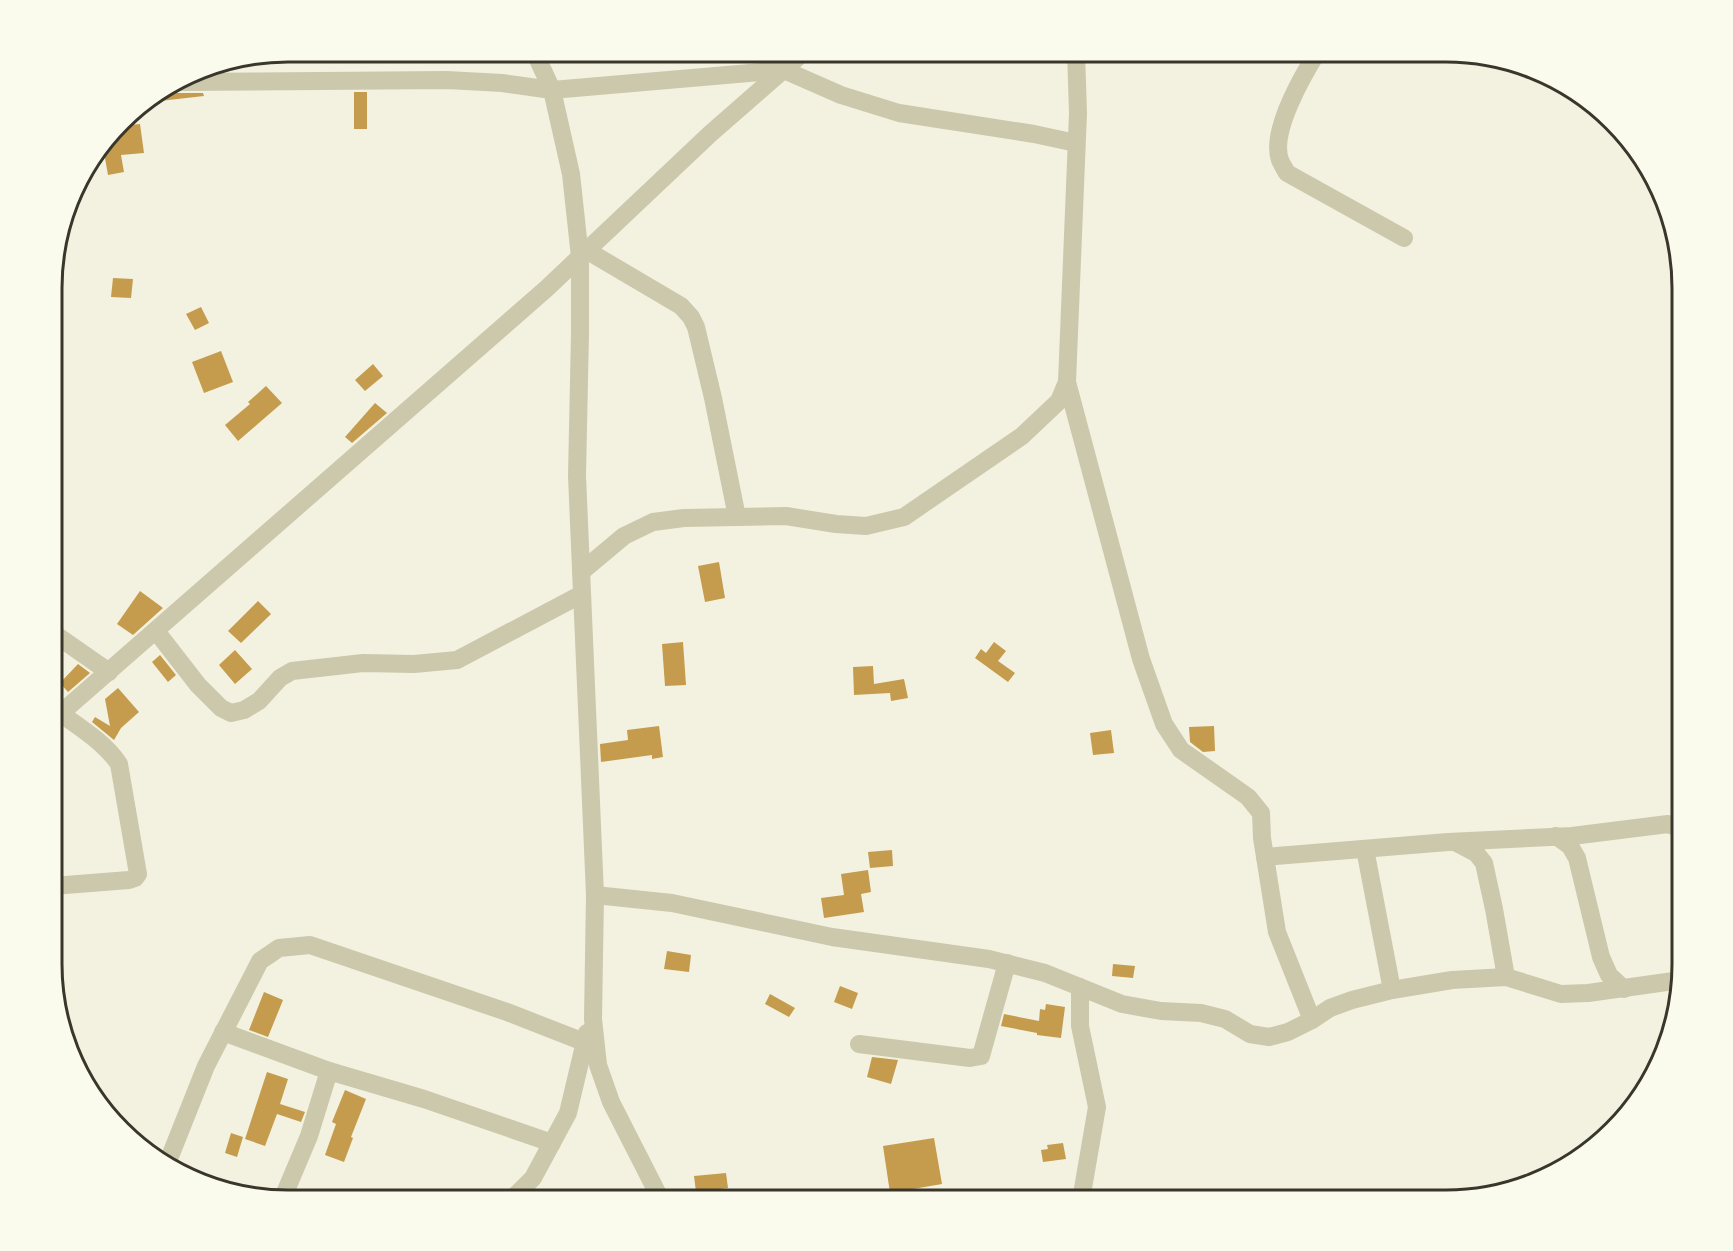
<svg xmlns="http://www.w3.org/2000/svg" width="1733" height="1251" viewBox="0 0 1733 1251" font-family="'Noto Sans',sans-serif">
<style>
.building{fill:#c59c4d}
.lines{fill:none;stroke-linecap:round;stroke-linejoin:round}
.minor{stroke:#ccc8ac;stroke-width:18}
.rim{fill:none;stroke:#3a362b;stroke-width:3}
</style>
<rect width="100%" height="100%" fill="#f3f2e0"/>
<g class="building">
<path d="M 166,88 L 176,93 L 203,93 L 204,96 L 142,103 Z"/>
<rect x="354" y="92" width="13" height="37"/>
<path d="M 140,124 L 144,153 L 121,155 L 124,172 L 108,175 L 103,147 L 119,126 Z"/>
<path d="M 113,278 L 133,279 L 131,298 L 111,297 Z"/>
<path d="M 201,307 L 209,323 L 195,330 L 186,314 Z"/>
<path d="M 221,351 L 233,382 L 204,393 L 192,362 Z"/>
<path d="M 373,364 L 383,376 L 365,391 L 355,380 Z"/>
<path d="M 266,386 L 282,403 L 238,441 L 225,425 L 250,404 L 248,402 Z"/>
<path d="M 375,403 L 387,413 L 352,443 L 345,437 Z"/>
<path d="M 719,562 L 725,598 L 705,602 L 698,566 Z"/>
<path d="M 140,591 L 163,608 L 133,635 L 117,624 Z"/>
<path d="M 258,601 L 271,614 L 241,643 L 228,631 Z"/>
<path d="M 683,642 L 686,685 L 665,686 L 662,644 Z"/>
<path d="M 994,642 L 1006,651 L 998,661 L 1015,673 L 1008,682 L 975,658 L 981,649 L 986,653 Z"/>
<path d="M 235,650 L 252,669 L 235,684 L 219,665 Z"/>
<path d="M 160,655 L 176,675 L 168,682 L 152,662 Z"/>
<path d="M 78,664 L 90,673 L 68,692 L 60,683 Z"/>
<path d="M 873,666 L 874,684 L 904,679 L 908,698 L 891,701 L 890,693 L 854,695 L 853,667 Z"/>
<path d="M 118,688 L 139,712 L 121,728 L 114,740 L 92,722 L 95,717 L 110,726 L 105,699 Z"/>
<path d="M 659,726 L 663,757 L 652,759 L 652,755 L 601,762 L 600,744 L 628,740 L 627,730 Z"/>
<path d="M 1214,726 L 1215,751 L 1203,752 L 1190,742 L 1189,727 Z"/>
<path d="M 1111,730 L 1114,753 L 1093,755 L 1090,733 Z"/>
<path d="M 892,850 L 893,866 L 870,868 L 868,852 Z"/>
<path d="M 868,870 L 871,892 L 861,894 L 864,912 L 824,918 L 821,898 L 844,895 L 841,874 Z"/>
<path d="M 667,951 L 691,955 L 689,972 L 664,969 Z"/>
<path d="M 1113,964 L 1135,966 L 1133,978 L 1112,976 Z"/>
<path d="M 840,986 L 858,993 L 852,1009 L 834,1002 Z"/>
<path d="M 264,992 L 283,1000 L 268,1037 L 249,1030 Z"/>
<path d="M 770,994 L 795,1008 L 789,1017 L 765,1004 Z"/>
<path d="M 1046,1004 L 1065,1007 L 1061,1038 L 1037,1035 L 1037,1033 L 1001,1026 L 1004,1014 L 1039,1021 L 1040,1009 L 1045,1010 Z"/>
<path d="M 872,1057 L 898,1060 L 891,1084 L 867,1077 Z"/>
<path d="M 267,1072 L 288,1079 L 280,1104 L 305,1112 L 301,1122 L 277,1114 L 265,1146 L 245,1139 Z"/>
<path d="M 345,1090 L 366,1099 L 351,1137 L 353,1138 L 344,1162 L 325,1155 L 336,1124 L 332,1122 Z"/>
<path d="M 231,1133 L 243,1137 L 237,1157 L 225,1153 Z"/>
<path d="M 934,1138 L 942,1184 L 890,1193 L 883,1146 Z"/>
<path d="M 1063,1143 L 1066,1159 L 1043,1162 L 1041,1150 L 1048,1149 L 1047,1145 Z"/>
<path d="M 726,1173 L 728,1188 L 696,1192 L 694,1176 Z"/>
</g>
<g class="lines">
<g class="minor">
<path d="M 534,51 L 552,90 L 571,174 L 580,257 L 580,333 L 577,476 L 595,895 L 593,1019 L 598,1065 L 611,1102 L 661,1200"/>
<path d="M 1076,51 L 1078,113 L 1067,382 L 1141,659 L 1164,724 L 1181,750 L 1248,797 L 1261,813 L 1262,838 L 1277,932 L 1312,1020"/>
<path d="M 1318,51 C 1303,75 1270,132 1280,160 C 1282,165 1285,169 1287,173 L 1404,238"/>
<path d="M 176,82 L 447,80 L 502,83 L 552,90 L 784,70 L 841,95 L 899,113 L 1034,134 L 1076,143"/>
<path d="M 586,250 L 681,306 L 691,317 L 696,327 L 713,398 L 737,517"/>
<path d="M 581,572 L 624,536 L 653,522 L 684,518 L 786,516 L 836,524 L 866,526 L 904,517 L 1022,436 L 1059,401 L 1067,382"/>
<path d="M 156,631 L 198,685 L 221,708 L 231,713 L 244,710 L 259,701 L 280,678 L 292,671 L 363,663 L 414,664 L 457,660 L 582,594"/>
<path d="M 53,633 L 109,672"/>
<path d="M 53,720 L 546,289 L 710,134 L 805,51"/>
<path d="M 1556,836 L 1570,846 L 1577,858 L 1601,957 L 1609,975 L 1624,989"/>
<path d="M 1455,842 L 1476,853 L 1484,863 L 1494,909 L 1506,977"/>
<path d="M 1365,849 L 1392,990"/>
<path d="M 1265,857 L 1448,842 L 1572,836 L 1668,824 L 1682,829"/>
<path d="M 53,886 L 129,880 L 135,878 L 138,874 L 119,764 C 105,743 81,728 60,713"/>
<path d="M 595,895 L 672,903 L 832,937 L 989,959 L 1045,973 L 1122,1004 L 1161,1011 L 1201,1013 L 1225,1019 L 1250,1034 L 1269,1037 L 1288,1032 L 1312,1020 L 1330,1008 L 1352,1000 L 1392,990 L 1452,980 L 1506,977 L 1561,994 L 1588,993 L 1681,980"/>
<path d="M 1080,987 L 1080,1026 L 1097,1107 L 1081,1200"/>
<path d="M 223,1032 L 329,1071"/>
<path d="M 859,1044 L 970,1058 L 981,1056 L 1007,963"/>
<path d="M 167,1164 L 206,1066 L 260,961 L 279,948 L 310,945 L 507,1012 L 584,1042"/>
<path d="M 282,1200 L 309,1136 L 329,1071 L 424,1099 L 552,1143"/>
<path d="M 511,1200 L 533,1178 L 568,1113 L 587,1033"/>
</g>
</g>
<path d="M0 0H1733V1251H0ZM288 62H1446A226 226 0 0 1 1672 288V964A226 226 0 0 1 1446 1190H288A226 226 0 0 1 62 964V288A226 226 0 0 1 288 62Z" fill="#fafaed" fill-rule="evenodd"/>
<path class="rim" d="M288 62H1446A226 226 0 0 1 1672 288V964A226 226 0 0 1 1446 1190H288A226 226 0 0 1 62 964V288A226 226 0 0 1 288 62Z"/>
</svg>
